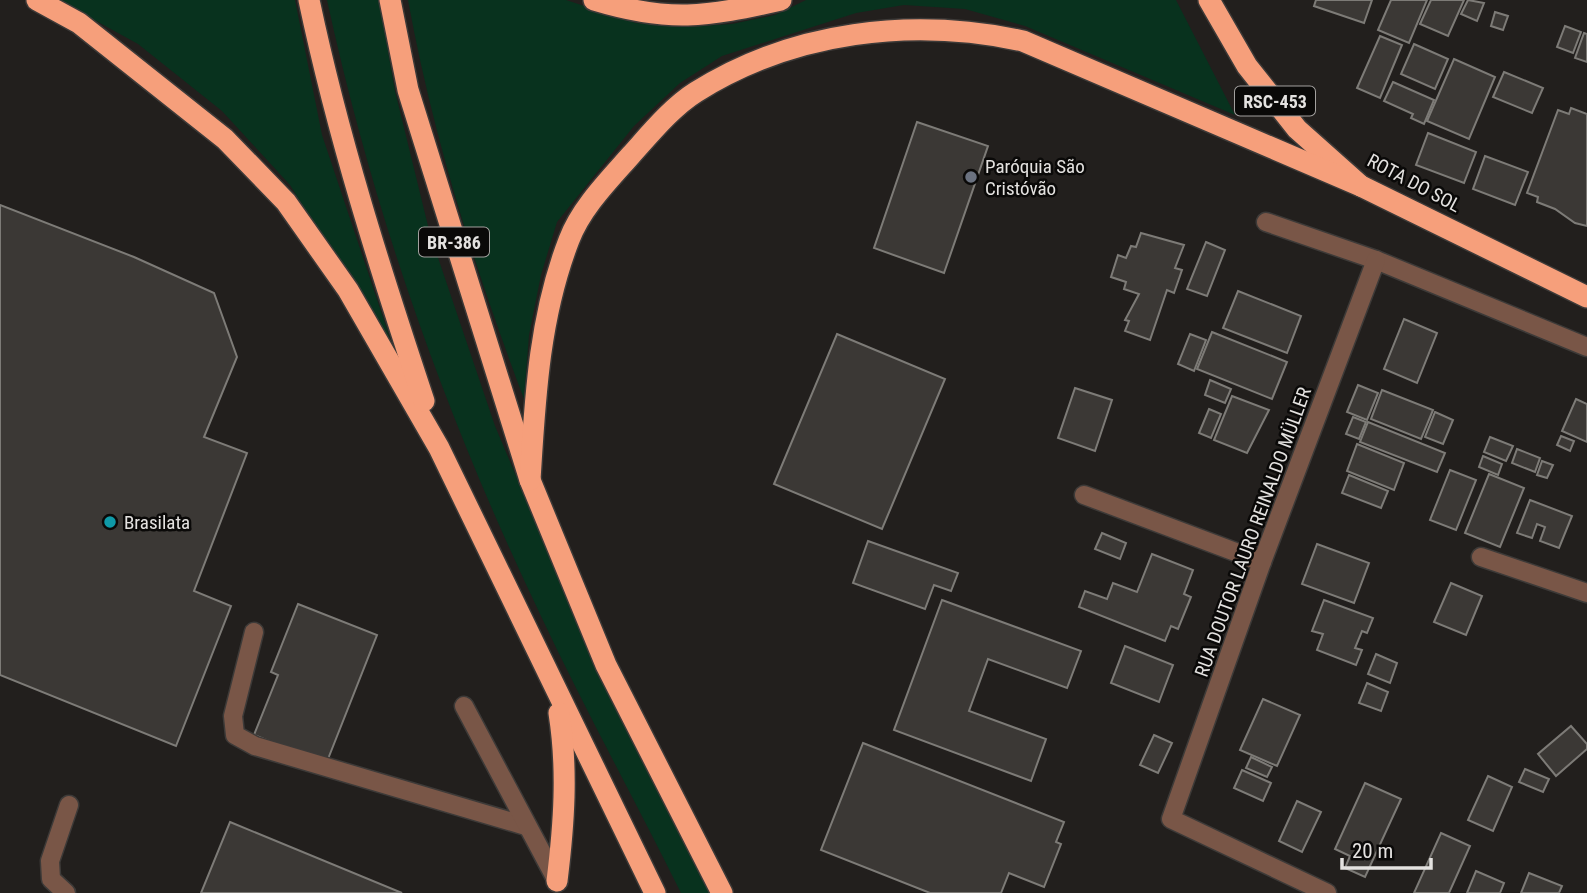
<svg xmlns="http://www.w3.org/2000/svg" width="1587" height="893" viewBox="0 0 1587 893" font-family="'Roboto Condensed',sans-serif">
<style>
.green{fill:#08321e}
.building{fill:#3b3835;stroke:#7d7b77;stroke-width:2}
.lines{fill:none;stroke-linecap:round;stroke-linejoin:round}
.minor-casing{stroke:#3d3a38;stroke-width:21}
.highway-casing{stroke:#3d3a38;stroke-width:24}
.minor{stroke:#795647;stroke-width:18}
.highway{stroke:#f69f7b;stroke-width:21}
.worship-dot{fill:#6b7280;stroke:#0a0908;stroke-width:2.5}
.culture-dot{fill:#0f9aa8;stroke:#0a0908;stroke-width:2.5}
.labels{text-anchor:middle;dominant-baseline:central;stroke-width:5;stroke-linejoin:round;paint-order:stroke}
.shield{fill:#0a0908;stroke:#a3a19f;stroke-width:2}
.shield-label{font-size:18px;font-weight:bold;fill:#e4e2e0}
.poi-label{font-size:19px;fill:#e4e2e0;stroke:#0a0908;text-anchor:start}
.street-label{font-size:19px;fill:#e4e2e0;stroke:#0a0908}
</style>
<rect width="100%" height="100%" fill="#221f1d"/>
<g class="green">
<path d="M 58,0 L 295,0 L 322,135 L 396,356 L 290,185 L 222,111 L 138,44 Z"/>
<path d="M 327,0 L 379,0 L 395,91 L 430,234 L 495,426 L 599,672 L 712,893 L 681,893 C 635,800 584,708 540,614 C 446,418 373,212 327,0 Z"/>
<path d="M 408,0 L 566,0 L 636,23 L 684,27 L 732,24 L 775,15 L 806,0 L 1176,0 L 1235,115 L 1025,26 L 965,9 L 904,5 L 856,13 L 722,56 L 680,83 L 634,126 L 557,222 L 541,275 L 529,335 L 524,399 C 475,269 433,137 408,0 Z"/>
</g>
<g class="building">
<path d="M 1316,0 L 1372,0 L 1364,23 L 1314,6 Z"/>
<path d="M 1391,0 L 1427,0 L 1409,43 L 1378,30 Z"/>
<path d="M 1431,0 L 1464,0 L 1448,36 L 1420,24 Z"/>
<path d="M 1468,0 L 1484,3 L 1477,21 L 1461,14 Z"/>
<path d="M 1495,12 L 1508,16 L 1503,30 L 1491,26 Z"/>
<path d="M 1565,26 L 1581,32 L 1573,53 L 1557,47 Z"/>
<path d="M 1584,33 L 1587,34 L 1587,62 L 1575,58 Z"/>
<path d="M 1380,36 L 1402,45 L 1380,98 L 1357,88 Z"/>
<path d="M 1414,44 L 1448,59 L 1435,89 L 1401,74 Z"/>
<path d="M 1454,59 L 1495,77 L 1469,139 L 1427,121 Z"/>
<path d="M 1504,72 L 1543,88 L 1532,113 L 1493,97 Z"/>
<path d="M 1393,82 L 1434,100 L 1424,124 L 1411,118 L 1413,114 L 1384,101 Z"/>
<path d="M 1571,108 L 1587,114 L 1587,226 L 1575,223 L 1555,209 L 1537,202 L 1538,197 L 1527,193 L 1558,110 L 1569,114 Z"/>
<path d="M 917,122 L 988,146 L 944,273 L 874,248 Z"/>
<path d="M 1428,133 L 1476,152 L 1464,183 L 1416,165 Z"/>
<path d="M 1485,156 L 1528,172 L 1515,205 L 1473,189 Z"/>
<path d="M 0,205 L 134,257 L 214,293 L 237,357 L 204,437 L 247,453 L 194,591 L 231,606 L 176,746 L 0,675 Z"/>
<path d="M 1141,233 L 1184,245 L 1175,268 L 1182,270 L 1174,293 L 1167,290 L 1150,340 L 1125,331 L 1129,321 L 1125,320 L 1139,294 L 1124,289 L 1126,282 L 1111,277 L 1118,255 L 1126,258 L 1131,246 L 1136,247 Z"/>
<path d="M 1206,242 L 1225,250 L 1207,296 L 1187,289 Z"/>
<path d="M 1238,291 L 1301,316 L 1287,353 L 1223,328 Z"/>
<path d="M 1404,319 L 1437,333 L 1417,383 L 1384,369 Z"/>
<path d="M 1212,332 L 1287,362 L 1272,399 L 1197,369 Z"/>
<path d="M 837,334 L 945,379 L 882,529 L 774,484 Z"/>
<path d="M 1190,334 L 1206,340 L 1194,371 L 1178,364 Z"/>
<path d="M 1210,380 L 1231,389 L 1225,403 L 1205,395 Z"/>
<path d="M 1358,385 L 1378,393 L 1367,420 L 1347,412 Z"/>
<path d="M 1075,388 L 1112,400 L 1095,451 L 1058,438 Z"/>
<path d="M 1382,390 L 1433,410 L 1421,439 L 1371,419 Z"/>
<path d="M 1232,396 L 1269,410 L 1247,453 L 1214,440 Z"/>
<path d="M 1576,399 L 1587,404 L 1587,442 L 1562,431 Z"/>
<path d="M 1209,409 L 1221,414 L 1211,438 L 1199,433 Z"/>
<path d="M 1435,412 L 1453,420 L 1443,444 L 1425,437 Z"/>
<path d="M 1353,417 L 1366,422 L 1359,439 L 1346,434 Z"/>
<path d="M 1368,422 L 1445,453 L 1437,472 L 1360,442 Z"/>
<path d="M 1561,436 L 1574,441 L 1570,451 L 1557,445 Z"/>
<path d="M 1490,437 L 1513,446 L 1506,461 L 1484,452 Z"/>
<path d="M 1357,444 L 1404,463 L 1394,490 L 1347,471 Z"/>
<path d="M 1517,449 L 1540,458 L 1535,472 L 1512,463 Z"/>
<path d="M 1483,456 L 1502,464 L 1498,475 L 1479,467 Z"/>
<path d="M 1542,461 L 1553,465 L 1547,478 L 1537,475 Z"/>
<path d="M 1450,470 L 1476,480 L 1456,530 L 1430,520 Z"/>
<path d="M 1489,474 L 1524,488 L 1500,547 L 1465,533 Z"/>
<path d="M 1349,475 L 1388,491 L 1381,508 L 1342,493 Z"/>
<path d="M 1530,500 L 1572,516 L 1559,548 L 1540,541 L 1545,527 L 1537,524 L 1532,538 L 1517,533 Z"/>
<path d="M 1102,533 L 1126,543 L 1120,559 L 1095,549 Z"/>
<path d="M 868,541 L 958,573 L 951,591 L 934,585 L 925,609 L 853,583 Z"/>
<path d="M 1317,544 L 1369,563 L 1354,603 L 1302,584 Z"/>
<path d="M 1152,554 L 1193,570 L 1184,594 L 1191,597 L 1178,629 L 1171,626 L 1165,641 L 1079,607 L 1085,591 L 1107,599 L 1113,583 L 1137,592 Z"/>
<path d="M 1451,583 L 1482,596 L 1466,635 L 1434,622 Z"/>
<path d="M 942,600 L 1081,651 L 1067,688 L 988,659 L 969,711 L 1046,739 L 1031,781 L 894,730 Z"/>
<path d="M 1324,600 L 1373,618 L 1367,633 L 1362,631 L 1355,648 L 1362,650 L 1356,665 L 1317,650 L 1323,634 L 1312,631 Z"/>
<path d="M 298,604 L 377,635 L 326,764 L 254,735 L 278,675 L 271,672 Z"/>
<path d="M 1125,646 L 1173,665 L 1159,702 L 1111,683 Z"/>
<path d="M 1376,654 L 1397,663 L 1390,683 L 1368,674 Z"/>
<path d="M 1367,683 L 1388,692 L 1381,711 L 1359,703 Z"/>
<path d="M 1263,699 L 1300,715 L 1277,766 L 1240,750 Z"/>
<path d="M 1571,726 L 1587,744 L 1587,749 L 1556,776 L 1538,754 Z"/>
<path d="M 1154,735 L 1172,743 L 1158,773 L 1140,765 Z"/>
<path d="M 863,743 L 1064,822 L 1056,842 L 1061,844 L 1044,887 L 1009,873 L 1001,893 L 930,893 L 821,850 Z"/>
<path d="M 1251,757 L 1272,767 L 1267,777 L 1246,768 Z"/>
<path d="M 1525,769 L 1549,779 L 1543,792 L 1519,782 Z"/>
<path d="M 1242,770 L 1271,783 L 1263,801 L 1234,788 Z"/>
<path d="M 1488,776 L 1512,787 L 1493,831 L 1468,820 Z"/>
<path d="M 1365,783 L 1401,799 L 1365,877 L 1345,868 L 1350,856 L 1335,849 Z"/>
<path d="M 1297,801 L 1321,812 L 1302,852 L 1279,841 Z"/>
<path d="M 230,822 L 402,893 L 201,893 Z"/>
<path d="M 1441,833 L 1470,846 L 1449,893 L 1414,893 Z"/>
<path d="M 1476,871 L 1504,883 L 1500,893 L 1467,893 Z"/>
<path d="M 1529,873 L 1562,886 L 1559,893 L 1521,893 Z"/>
</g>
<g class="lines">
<defs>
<g id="minor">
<path d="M 1266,222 L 1376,260 L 1587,347"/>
<path d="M 1084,495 L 1262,562"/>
<path d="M 1481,557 L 1587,593"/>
<path d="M 254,632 L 233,716 L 235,735 L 255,746 L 526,826"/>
<path d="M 464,706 L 557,881"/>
<path d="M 66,893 L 51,879 L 50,861 L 69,805"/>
<path d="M 1327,893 L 1171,819 L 1262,562 L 1376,260"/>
</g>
<g id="highway">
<path d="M 37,0 L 79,23 L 225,139 L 286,202 L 348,290 L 439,448 L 655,893"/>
<path d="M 309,0 C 338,137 380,269 424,401"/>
<path d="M 390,0 L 408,90 L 530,480 L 606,665 L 722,893"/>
<path d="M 594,0 C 670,23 705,17 781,0"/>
<path d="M 1209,0 L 1247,66 L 1297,129 L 1361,186 L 1587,297"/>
<path d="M 530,480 C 535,399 539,317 569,240 C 581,208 609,180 631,155 C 650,134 672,107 696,92 C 793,31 912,17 1023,41 L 1361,186"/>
<path d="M 557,881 C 564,824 568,770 559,713"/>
</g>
</defs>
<use href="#minor" class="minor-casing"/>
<use href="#highway" class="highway-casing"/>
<use href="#minor" class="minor"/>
<use href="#highway" class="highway"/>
</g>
<circle class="worship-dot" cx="971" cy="177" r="7"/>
<circle class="culture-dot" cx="110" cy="522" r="7"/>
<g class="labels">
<g class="shield">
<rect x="1235" y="86.5" width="80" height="29" rx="5"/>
<rect x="419" y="227.5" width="70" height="29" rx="5"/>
</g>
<g class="shield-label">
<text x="1275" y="101">RSC-453</text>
<text x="454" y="242">BR-386</text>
</g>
<g class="poi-label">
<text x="985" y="166">Paróquia São<tspan x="985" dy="22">Cristóvão</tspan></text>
<text x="124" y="522">Brasilata</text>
</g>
<g class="street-label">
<text transform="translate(1414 183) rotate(28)">ROTA DO SOL</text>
<text transform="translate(1253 532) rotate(-70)">RUA DOUTOR LAURO REINALDO MÜLLER</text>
</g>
</g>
<path d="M1342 858v10h89v-10" fill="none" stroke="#e4e2e0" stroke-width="3.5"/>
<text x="1352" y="858" font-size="21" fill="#e4e2e0" stroke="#0a0908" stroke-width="5" paint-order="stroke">20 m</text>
</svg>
